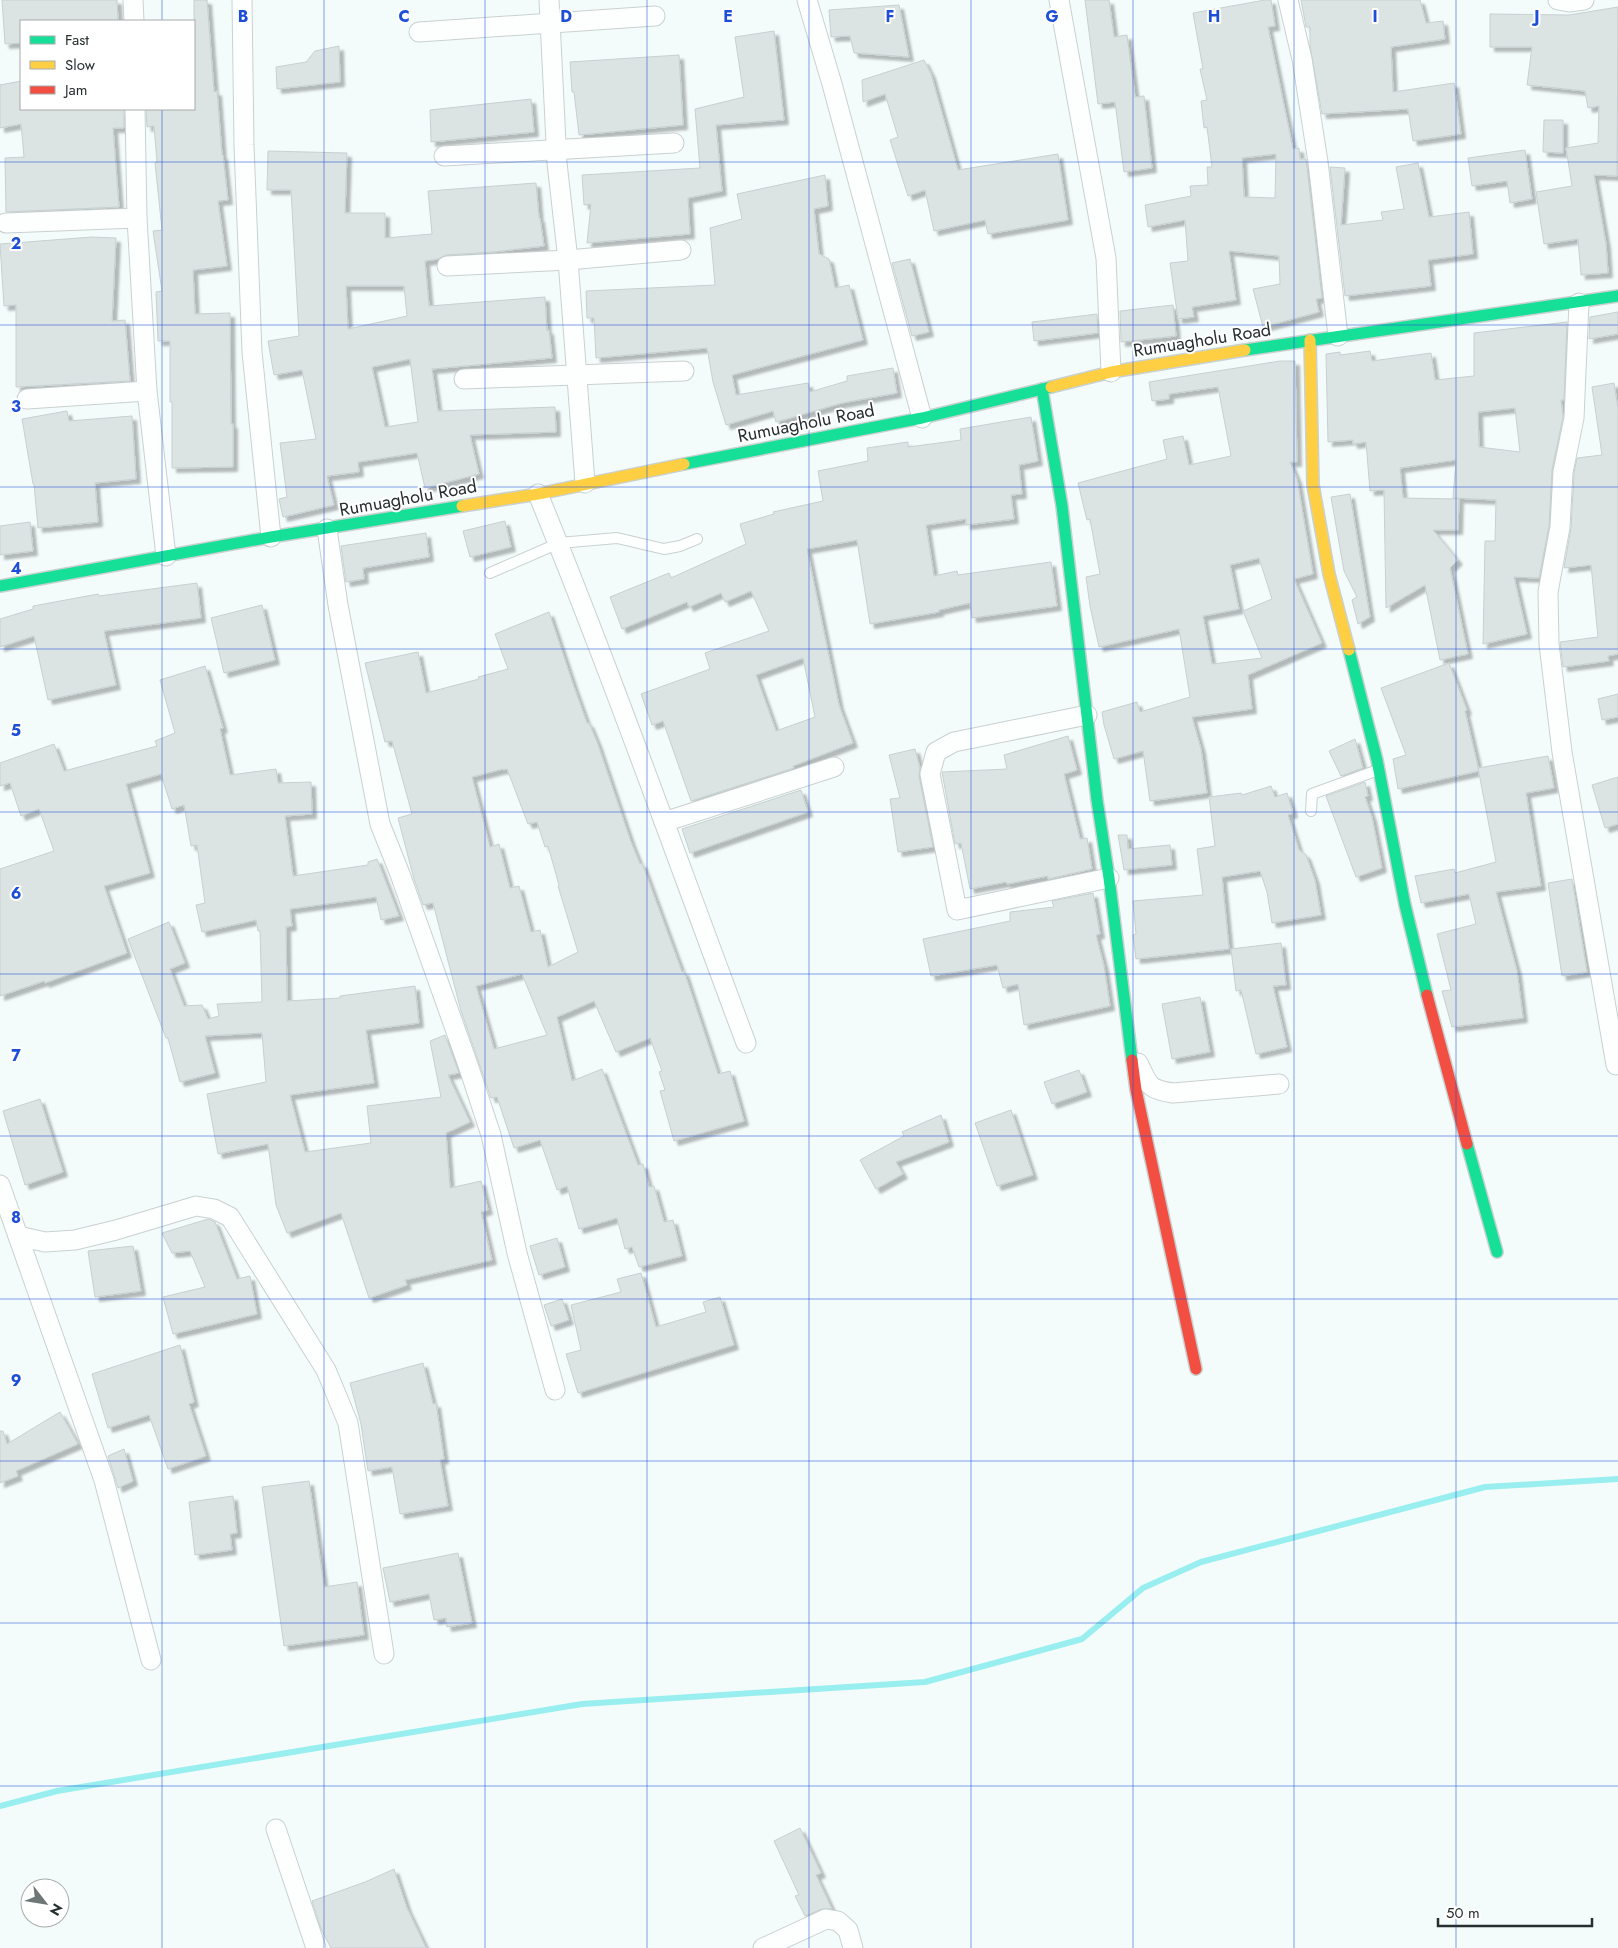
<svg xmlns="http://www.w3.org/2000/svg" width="1618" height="1948" viewBox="0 0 1618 1948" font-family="Jost,sans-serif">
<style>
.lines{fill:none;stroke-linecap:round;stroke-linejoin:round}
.stream{stroke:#99efef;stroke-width:6}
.building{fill:#dbe3e3;stroke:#c7d0d0;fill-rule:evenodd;filter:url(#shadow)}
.lane-casing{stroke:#c9d1d0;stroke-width:12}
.street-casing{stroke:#c9d1d0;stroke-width:21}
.fast-casing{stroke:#c9d1d0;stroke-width:14}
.slow-casing{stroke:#c9d1d0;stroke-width:14}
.jam-casing{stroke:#c9d1d0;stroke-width:14}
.lane{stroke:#fdfffe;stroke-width:10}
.street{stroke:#fdfffe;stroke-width:19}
.fast{stroke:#16e098;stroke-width:11}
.slow{stroke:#ffcf43;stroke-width:11}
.jam{stroke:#f24e42;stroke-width:11}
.grid{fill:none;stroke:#1d4ed8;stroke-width:1;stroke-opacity:0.55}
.labels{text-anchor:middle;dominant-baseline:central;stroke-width:4;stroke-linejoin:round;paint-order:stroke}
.street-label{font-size:18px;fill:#262f2f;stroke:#fff}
.grid-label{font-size:16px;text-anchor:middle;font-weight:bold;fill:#1d4ed8;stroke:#fff;stroke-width:4;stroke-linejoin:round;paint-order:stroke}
</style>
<defs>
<filter id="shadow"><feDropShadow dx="4.5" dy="4.5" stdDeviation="1" flood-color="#0004"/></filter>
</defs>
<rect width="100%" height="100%" fill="#f4fcfb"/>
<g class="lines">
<path class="stream" d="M 0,1806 L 57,1791 L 582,1704 L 925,1682 L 1082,1639 L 1143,1588 L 1201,1562 L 1485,1487 L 1618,1479"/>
</g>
<g class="building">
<path d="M 2,0 L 117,0 L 118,21 L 21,21 L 21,43 L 5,44 Z"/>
<path d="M 194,0 L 207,0 L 214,92 L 217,91 L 222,155 L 223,155 L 228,200 L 218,201 L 227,266 L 193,270 L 195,314 L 230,313 L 231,424 L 233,424 L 233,467 L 172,468 L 172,402 L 170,402 L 170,341 L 158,341 L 156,292 L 162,291 L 153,231 L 162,230 L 155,163 L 157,162 L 154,126 L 147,127 L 146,109 L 194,109 Z"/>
<path d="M 1085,0 L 1109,0 L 1114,37 L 1127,35 L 1135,97 L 1144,96 L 1152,168 L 1124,172 L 1115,102 L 1098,104 Z"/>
<path d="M 1265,0 L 1271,0 L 1275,26 L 1268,27 L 1293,149 L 1299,148 L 1300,159 L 1306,159 L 1322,298 L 1316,299 L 1319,312 L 1263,327 L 1253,289 L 1280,284 L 1279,256 L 1229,251 L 1236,300 L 1192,307 L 1194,317 L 1178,319 L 1170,263 L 1188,261 L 1185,220 L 1148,227 L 1145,205 L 1191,196 L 1190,186 L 1208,185 L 1207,167 L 1212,167 L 1207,127 L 1204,128 L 1201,101 L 1207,100 L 1200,69 L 1203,69 L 1193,13 ZM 1276,154 L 1275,198 L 1244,197 L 1242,158 Z"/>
<path d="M 1301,0 L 1420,0 L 1426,23 L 1443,21 L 1445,39 L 1391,47 L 1393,92 L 1454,83 L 1461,134 L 1413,141 L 1408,109 L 1322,114 L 1310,46 L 1310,27 L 1306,27 Z"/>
<path d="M 899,5 L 909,57 L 854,53 L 850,36 L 831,37 L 829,10 Z"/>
<path d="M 1618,7 L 1617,176 L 1594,175 L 1606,244 L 1608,273 L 1581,275 L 1578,239 L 1544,244 L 1536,192 L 1572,186 L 1566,148 L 1598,143 L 1599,106 L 1588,108 L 1585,91 L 1527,85 L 1532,47 L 1490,47 L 1490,14 L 1569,15 Z"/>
<path d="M 774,31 L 784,120 L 716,125 L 722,191 L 688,198 L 690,234 L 587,243 L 591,204 L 584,205 L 582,175 L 700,168 L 695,109 L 744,97 L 735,37 Z"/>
<path d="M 339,46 L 340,82 L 277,89 L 276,67 L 306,62 L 315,51 Z"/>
<path d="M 679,55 L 683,125 L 579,135 L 574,92 L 572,92 L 570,62 Z"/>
<path d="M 924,60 L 931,74 L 958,170 L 1058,154 L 1068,220 L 988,234 L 985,220 L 934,231 L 925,190 L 908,196 L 890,140 L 898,137 L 885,94 L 863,102 L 862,80 Z"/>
<path d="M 21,81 L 21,109 L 124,109 L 124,128 L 113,128 L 119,207 L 6,212 L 5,158 L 24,157 L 21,124 L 0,128 L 0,85 Z"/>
<path d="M 531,99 L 534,132 L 431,142 L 430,110 Z"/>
<path d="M 1544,120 L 1563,120 L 1563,153 L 1543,152 Z"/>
<path d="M 1525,150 L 1532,199 L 1510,203 L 1507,181 L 1472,186 L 1468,158 Z"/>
<path d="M 268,151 L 347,153 L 345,213 L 385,213 L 385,238 L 432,234 L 428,191 L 536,183 L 539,218 L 540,218 L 544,246 L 493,252 L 446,255 L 438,259 L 425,261 L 429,306 L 545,297 L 547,331 L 549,330 L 552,358 L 432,369 L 438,411 L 555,407 L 556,432 L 470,435 L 479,474 L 425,488 L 417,453 L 358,462 L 359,472 L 327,476 L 334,505 L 283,517 L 279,499 L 287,497 L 280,443 L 316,439 L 302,370 L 274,375 L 268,341 L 299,336 L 291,190 L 267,190 ZM 346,286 L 404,286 L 407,316 L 348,329 ZM 410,359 L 418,422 L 385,427 L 372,367 Z"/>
<path d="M 1418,163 L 1429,217 L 1469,212 L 1473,254 L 1428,260 L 1431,286 L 1345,296 L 1330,167 L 1345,168 L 1341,225 L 1383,220 L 1381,212 L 1404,209 L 1396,167 Z"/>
<path d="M 825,175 L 828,206 L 814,209 L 819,254 L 829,259 L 835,288 L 849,285 L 863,340 L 732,375 L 736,395 L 808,383 L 810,392 L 847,381 L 847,376 L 893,368 L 897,393 L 842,403 L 776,422 L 773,411 L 726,425 L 713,382 L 707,348 L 596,358 L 594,318 L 587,318 L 586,291 L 715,285 L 710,228 L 742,219 L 737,194 Z"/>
<path d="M 92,237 L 116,238 L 112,321 L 125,320 L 130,381 L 16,387 L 16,305 L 4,306 L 0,244 Z"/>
<path d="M 910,259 L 929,332 L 912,336 L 892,263 Z"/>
<path d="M 1173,305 L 1176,336 L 1121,342 L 1120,311 Z"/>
<path d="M 1618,312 L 1618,334 L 1589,339 L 1590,317 Z"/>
<path d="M 1097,314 L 1098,333 L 1034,341 L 1032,322 Z"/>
<path d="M 1567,322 L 1564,400 L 1561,400 L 1563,417 L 1552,470 L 1549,526 L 1539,578 L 1514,577 L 1527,634 L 1483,644 L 1485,541 L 1495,541 L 1496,500 L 1453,498 L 1456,460 L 1400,468 L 1403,498 L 1459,499 L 1458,530 L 1433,530 L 1458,560 L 1450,568 L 1468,654 L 1440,660 L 1425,585 L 1386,608 L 1384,490 L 1370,491 L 1366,442 L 1353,444 L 1353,440 L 1328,442 L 1326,354 L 1340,352 L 1340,355 L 1370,351 L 1372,361 L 1431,353 L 1435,380 L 1474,376 L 1474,333 ZM 1515,408 L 1520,452 L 1479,447 L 1478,412 Z"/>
<path d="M 1280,361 L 1295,361 L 1297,462 L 1290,462 L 1297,479 L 1313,574 L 1294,579 L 1322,643 L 1248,675 L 1252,709 L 1192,717 L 1201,749 L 1207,793 L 1150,801 L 1143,751 L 1114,759 L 1104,725 L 1102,712 L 1137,702 L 1140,712 L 1190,697 L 1179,629 L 1099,647 L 1090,606 L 1086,577 L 1100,574 L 1090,519 L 1087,520 L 1078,483 L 1167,459 L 1163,440 L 1183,436 L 1189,465 L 1231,456 L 1218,387 L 1169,394 L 1169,399 L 1152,401 L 1149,382 ZM 1259,558 L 1272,599 L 1243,611 L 1262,658 L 1212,664 L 1203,616 L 1239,609 L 1230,565 Z"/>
<path d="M 1614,383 L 1618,409 L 1618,654 L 1608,656 L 1609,661 L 1563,667 L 1560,642 L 1598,637 L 1591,565 L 1564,568 L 1571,528 L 1574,473 L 1577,458 L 1602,455 L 1592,387 Z"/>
<path d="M 67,411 L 69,421 L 132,416 L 136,479 L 95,483 L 98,522 L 38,528 L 34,484 L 33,484 L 22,419 Z"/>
<path d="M 1031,417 L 1038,461 L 1019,465 L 1022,494 L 1011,495 L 1014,519 L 966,525 L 966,519 L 926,525 L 934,576 L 957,571 L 958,575 L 1051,562 L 1057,606 L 972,618 L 970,603 L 939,610 L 939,612 L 870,624 L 857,540 L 807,549 L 839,705 L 853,743 L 793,766 L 794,768 L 691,801 L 663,721 L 652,725 L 641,694 L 710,669 L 705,653 L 769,631 L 751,591 L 725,602 L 721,593 L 689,607 L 687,602 L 622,629 L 610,597 L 669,573 L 671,578 L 746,544 L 740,524 L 774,514 L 773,512 L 823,501 L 818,471 L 868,461 L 867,448 L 908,442 L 908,447 L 961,440 L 960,429 ZM 803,658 L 815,717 L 776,731 L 756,675 Z"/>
<path d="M 1350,494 L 1370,617 L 1358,624 L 1352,600 L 1357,597 L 1344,571 L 1331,497 Z"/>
<path d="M 505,521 L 511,547 L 470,557 L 463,531 Z"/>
<path d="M 30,522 L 33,551 L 0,555 L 0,526 Z"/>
<path d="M 426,533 L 429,557 L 363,568 L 364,579 L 346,582 L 341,546 Z"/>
<path d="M 197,583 L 201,618 L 104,631 L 116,685 L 48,700 L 34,636 L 0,647 L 0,619 L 33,609 L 33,606 L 98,594 L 99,596 Z"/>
<path d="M 262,605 L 275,660 L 224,673 L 211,618 Z"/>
<path d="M 549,612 L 574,687 L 587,723 L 589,723 L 597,742 L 631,842 L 640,864 L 642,863 L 682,972 L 684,971 L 718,1074 L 730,1071 L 744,1121 L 674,1141 L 660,1091 L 665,1090 L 659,1072 L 662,1071 L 650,1038 L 616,1052 L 594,1001 L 557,1017 L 572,1081 L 602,1069 L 638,1165 L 643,1164 L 649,1187 L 654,1186 L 664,1222 L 673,1220 L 682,1256 L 639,1267 L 632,1247 L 625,1249 L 617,1218 L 579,1229 L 567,1186 L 557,1190 L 540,1140 L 514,1148 L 497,1097 L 491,1098 L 461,1011 L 433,903 L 423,905 L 414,879 L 398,818 L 412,814 L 392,741 L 385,742 L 365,663 L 418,652 L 426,693 L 479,679 L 478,677 L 508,669 L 495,634 ZM 503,769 L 503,770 L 507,769 L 528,824 L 537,822 L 545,847 L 548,846 L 559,885 L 558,886 L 578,952 L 548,967 L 540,930 L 531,932 L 519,886 L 510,888 L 499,844 L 490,847 L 472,777 ZM 522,974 L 547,1035 L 494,1049 L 476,986 Z"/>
<path d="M 1449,663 L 1467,710 L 1465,711 L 1479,771 L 1398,789 L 1393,759 L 1406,755 L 1381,688 Z"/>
<path d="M 205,666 L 223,728 L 220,729 L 230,775 L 276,769 L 278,783 L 311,782 L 312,814 L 285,816 L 293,876 L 368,865 L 368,862 L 377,859 L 399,916 L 381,920 L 376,897 L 290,909 L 292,926 L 286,927 L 287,1001 L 340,998 L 340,996 L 415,986 L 419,1023 L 366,1030 L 374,1083 L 290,1095 L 305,1152 L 371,1143 L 367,1106 L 441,1097 L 430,1041 L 445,1035 L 459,1073 L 448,1075 L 470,1122 L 446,1133 L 450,1188 L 481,1181 L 488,1210 L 481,1212 L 492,1260 L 405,1280 L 407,1285 L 369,1298 L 341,1213 L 287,1233 L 276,1205 L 268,1144 L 218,1154 L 207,1094 L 266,1082 L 262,1033 L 205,1036 L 215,1073 L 180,1082 L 168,1038 L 166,1038 L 128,939 L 169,922 L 185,963 L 170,969 L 184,1006 L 202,1005 L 208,1019 L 219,1016 L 217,1004 L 262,1002 L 260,931 L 258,931 L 256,920 L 202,932 L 196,905 L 205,903 L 197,845 L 191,846 L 184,805 L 172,809 L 161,774 L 126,784 L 150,873 L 104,886 L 127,953 L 45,983 L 44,981 L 0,996 L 0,869 L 54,851 L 39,809 L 21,816 L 10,783 L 0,786 L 0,763 L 54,744 L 64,771 L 157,746 L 155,741 L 175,733 L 160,680 Z"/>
<path d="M 1618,694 L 1618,717 L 1602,720 L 1598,699 Z"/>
<path d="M 1068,736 L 1077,770 L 1064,774 L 1080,839 L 1087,838 L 1092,869 L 1048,879 L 1048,876 L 1007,884 L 1006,882 L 970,889 L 961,843 L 955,844 L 942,772 L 1007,769 L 1004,755 Z"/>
<path d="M 1355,739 L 1363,768 L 1341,776 L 1329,751 Z"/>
<path d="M 915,749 L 920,768 L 919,776 L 933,847 L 898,852 L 890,799 L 900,798 L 889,755 Z"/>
<path d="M 1548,756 L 1554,788 L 1526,793 L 1541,886 L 1496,892 L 1517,971 L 1523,1018 L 1452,1027 L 1442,991 L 1451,990 L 1437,934 L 1476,924 L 1469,894 L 1421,903 L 1415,876 L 1454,869 L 1455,873 L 1496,862 L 1478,768 Z"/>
<path d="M 1618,777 L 1618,824 L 1605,828 L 1592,785 Z"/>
<path d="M 1365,782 L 1368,796 L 1365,797 L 1372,817 L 1382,868 L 1356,877 L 1326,796 Z"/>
<path d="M 1271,786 L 1275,797 L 1287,793 L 1293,813 L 1288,815 L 1299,850 L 1306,855 L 1315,880 L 1321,915 L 1272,923 L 1267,892 L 1260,871 L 1222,877 L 1229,949 L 1136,959 L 1133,935 L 1136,934 L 1133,901 L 1203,895 L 1197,849 L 1215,846 L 1209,797 L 1241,793 L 1242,795 Z"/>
<path d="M 801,790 L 808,812 L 690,853 L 682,829 Z"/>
<path d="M 1118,835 L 1127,835 L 1128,849 L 1170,845 L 1172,865 L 1124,870 Z"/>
<path d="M 1572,879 L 1587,972 L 1562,976 L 1548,883 Z"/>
<path d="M 1093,893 L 1100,934 L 1096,935 L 1104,966 L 1110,1006 L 1024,1025 L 1018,984 L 1003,988 L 997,965 L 931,976 L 923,939 L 1010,921 L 1010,912 L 1054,907 L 1052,901 Z"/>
<path d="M 1281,943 L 1286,985 L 1273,986 L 1287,1047 L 1256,1054 L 1241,990 L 1236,991 L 1231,949 Z"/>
<path d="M 1200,997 L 1210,1052 L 1172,1059 L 1162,1004 Z"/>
<path d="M 1079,1070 L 1087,1092 L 1052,1104 L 1044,1082 Z"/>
<path d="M 40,1099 L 63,1172 L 25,1185 L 3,1111 Z"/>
<path d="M 1011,1110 L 1033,1175 L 997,1186 L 975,1123 Z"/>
<path d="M 941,1115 L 949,1142 L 896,1162 L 903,1174 L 876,1189 L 860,1160 L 904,1136 L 902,1132 Z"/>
<path d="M 208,1219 L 215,1222 L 237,1279 L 250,1276 L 257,1314 L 173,1334 L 163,1297 L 205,1287 L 190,1251 L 172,1253 L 162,1233 Z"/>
<path d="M 557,1238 L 565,1267 L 539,1275 L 530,1246 Z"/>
<path d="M 133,1246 L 141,1291 L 95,1297 L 88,1251 Z"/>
<path d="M 641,1273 L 656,1327 L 706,1312 L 703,1302 L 720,1297 L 734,1345 L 578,1393 L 566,1354 L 581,1350 L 571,1305 L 621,1292 L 617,1279 Z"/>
<path d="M 562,1299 L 569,1320 L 551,1326 L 544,1305 Z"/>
<path d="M 180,1345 L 194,1402 L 189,1404 L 206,1456 L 168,1469 L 149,1415 L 108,1428 L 92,1374 Z"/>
<path d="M 423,1363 L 433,1404 L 436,1403 L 444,1459 L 440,1460 L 448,1506 L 400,1514 L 392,1467 L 368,1471 L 361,1424 L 350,1383 Z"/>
<path d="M 60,1412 L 78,1444 L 16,1471 L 18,1476 L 0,1483 L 0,1431 L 3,1431 L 7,1444 Z"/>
<path d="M 124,1449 L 133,1481 L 118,1488 L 108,1456 Z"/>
<path d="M 309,1481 L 324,1587 L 357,1582 L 364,1635 L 284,1646 L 262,1487 Z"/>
<path d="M 233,1496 L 237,1533 L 230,1534 L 232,1550 L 195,1555 L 189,1502 Z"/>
<path d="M 458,1553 L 472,1623 L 447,1627 L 446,1618 L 434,1620 L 429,1594 L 390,1602 L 383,1568 Z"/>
<path d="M 800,1828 L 821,1873 L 816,1875 L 832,1909 L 822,1909 L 805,1916 L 795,1896 L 799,1895 L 774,1841 Z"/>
<path d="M 394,1869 L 407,1908 L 426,1948 L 331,1948 L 321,1929 L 312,1901 L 365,1882 Z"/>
</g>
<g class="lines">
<defs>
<g id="lane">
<path d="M 490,573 L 559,543 L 617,538 L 664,549 L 680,546 L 697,539"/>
<path d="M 1311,811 L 1312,794 L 1378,770"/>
</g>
<g id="street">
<path d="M 133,0 L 134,21"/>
<path d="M 242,0 L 244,145 L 252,352 L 271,537"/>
<path d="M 549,0 L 557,163 L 568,260 L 585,483"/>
<path d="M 807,0 L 832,84 L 922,418"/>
<path d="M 1059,0 L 1106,258 L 1111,372"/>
<path d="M 1288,0 L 1302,59 L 1318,162 L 1338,336"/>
<path d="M 1558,0 L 1569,2 L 1584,0"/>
<path d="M 419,32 L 655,16"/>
<path d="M 135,109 L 137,218 L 147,391 L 166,556"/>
<path d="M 444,156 L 674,143"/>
<path d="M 6,223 L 137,218"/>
<path d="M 447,266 L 568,260 L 681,250"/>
<path d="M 1579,303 L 1574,418 L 1563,472 L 1560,527 L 1548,592 L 1549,644 L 1562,752 L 1616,1065"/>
<path d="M 464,379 L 684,371"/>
<path d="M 27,399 L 147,391"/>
<path d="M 538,494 C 612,675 677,859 746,1043"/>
<path d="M 327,529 L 338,605 L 380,824 L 400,874 L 468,1065 L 491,1135 L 517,1253 L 555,1390"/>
<path d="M 1087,715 L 954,742 L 936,752 L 930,774 L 957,910 L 1109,878"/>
<path d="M 664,822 L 834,767"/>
<path d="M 1138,1063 C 1149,1085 1147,1089 1173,1093 L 1279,1084"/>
<path d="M 0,1185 L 104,1480 L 151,1660"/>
<path d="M 18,1236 L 45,1242 L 75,1240 L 116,1230 L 196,1206 L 214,1209 L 230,1217 L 326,1370 L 348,1423 L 384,1654"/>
<path d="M 276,1829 L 316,1948"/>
<path d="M 763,1948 L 826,1919 L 838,1921 L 848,1930 L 853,1948"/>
</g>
<g id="fast">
<path d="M 1245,350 L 1618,296"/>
<path d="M 1042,389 L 1062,506 L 1097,800 L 1109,878 L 1132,1060"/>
<path d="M 684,464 L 922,418 L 1051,387"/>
<path d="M 0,586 L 271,537 L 462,506"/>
<path d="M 1349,650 L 1377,760 L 1405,905 L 1427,995"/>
<path d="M 1467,1144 L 1497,1252"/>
</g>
<g id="slow">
<path d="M 1310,340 L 1313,485 L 1329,574 L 1349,650"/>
<path d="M 1051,387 L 1111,372 L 1245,350"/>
<path d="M 462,506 L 538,494 L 684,464"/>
</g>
<g id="jam">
<path d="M 1427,995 L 1467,1144"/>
<path d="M 1132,1060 L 1136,1090 L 1196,1369"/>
</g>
</defs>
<use href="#lane" class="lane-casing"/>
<use href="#street" class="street-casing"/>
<use href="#fast" class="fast-casing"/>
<use href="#slow" class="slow-casing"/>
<use href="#jam" class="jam-casing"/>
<use href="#lane" class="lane"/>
<use href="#street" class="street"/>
<use href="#fast" class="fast"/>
<use href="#slow" class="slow"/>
<use href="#jam" class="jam"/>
</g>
<path class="grid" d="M 162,0 L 162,21M 324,0 L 324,1948M 485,0 L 485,1948M 647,0 L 647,1948M 809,0 L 809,1948M 971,0 L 971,1948M 1133,0 L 1133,1948M 1294,0 L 1294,1948M 1456,0 L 1456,1948M 162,109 L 162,1948M 0,162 L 1618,162M 0,325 L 1618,325M 0,487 L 1618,487M 0,649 L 1618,649M 0,812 L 1618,812M 0,974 L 1618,974M 0,1136 L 1618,1136M 0,1299 L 1618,1299M 0,1461 L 1618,1461M 0,1623 L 1618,1623M 0,1786 L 1618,1786"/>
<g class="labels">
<g class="street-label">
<text transform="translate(1202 340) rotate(-9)">Rumuagholu Road</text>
<text transform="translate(806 423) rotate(-11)">Rumuagholu Road</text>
<text transform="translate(408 498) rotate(-10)">Rumuagholu Road</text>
</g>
</g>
<g class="grid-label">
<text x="243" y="22">B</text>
<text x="404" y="22">C</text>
<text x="566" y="22">D</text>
<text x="728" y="22">E</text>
<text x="890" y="22">F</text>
<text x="1052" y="22">G</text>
<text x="1214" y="22">H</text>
<text x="1375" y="22">I</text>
<text x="1537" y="22">J</text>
<text x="16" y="249">2</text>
<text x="16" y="412">3</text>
<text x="16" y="574">4</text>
<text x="16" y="736">5</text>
<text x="16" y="899">6</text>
<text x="16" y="1061">7</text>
<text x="16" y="1223">8</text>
<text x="16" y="1386">9</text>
</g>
<rect x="20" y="20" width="175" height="90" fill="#ffffff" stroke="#a8acac"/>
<rect x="30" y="36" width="25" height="8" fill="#16e098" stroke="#a8acac"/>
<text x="65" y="45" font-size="15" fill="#262f2f">Fast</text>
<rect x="30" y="61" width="25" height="8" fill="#ffcf43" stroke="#a8acac"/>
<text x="65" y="70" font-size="15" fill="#262f2f">Slow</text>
<rect x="30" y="86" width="25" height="8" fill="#f24e42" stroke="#a8acac"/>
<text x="65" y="95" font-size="15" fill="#262f2f">Jam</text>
<g transform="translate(45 1903) rotate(121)"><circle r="24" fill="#ffffff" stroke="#a8acac"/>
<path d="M0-4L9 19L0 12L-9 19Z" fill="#6e7776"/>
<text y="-8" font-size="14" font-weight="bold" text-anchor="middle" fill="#262f2f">N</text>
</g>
<path d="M1438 1918v8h154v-8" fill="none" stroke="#262f2f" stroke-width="2.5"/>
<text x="1446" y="1918" font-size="15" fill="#262f2f" stroke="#ffffff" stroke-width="4" paint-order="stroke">50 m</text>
</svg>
